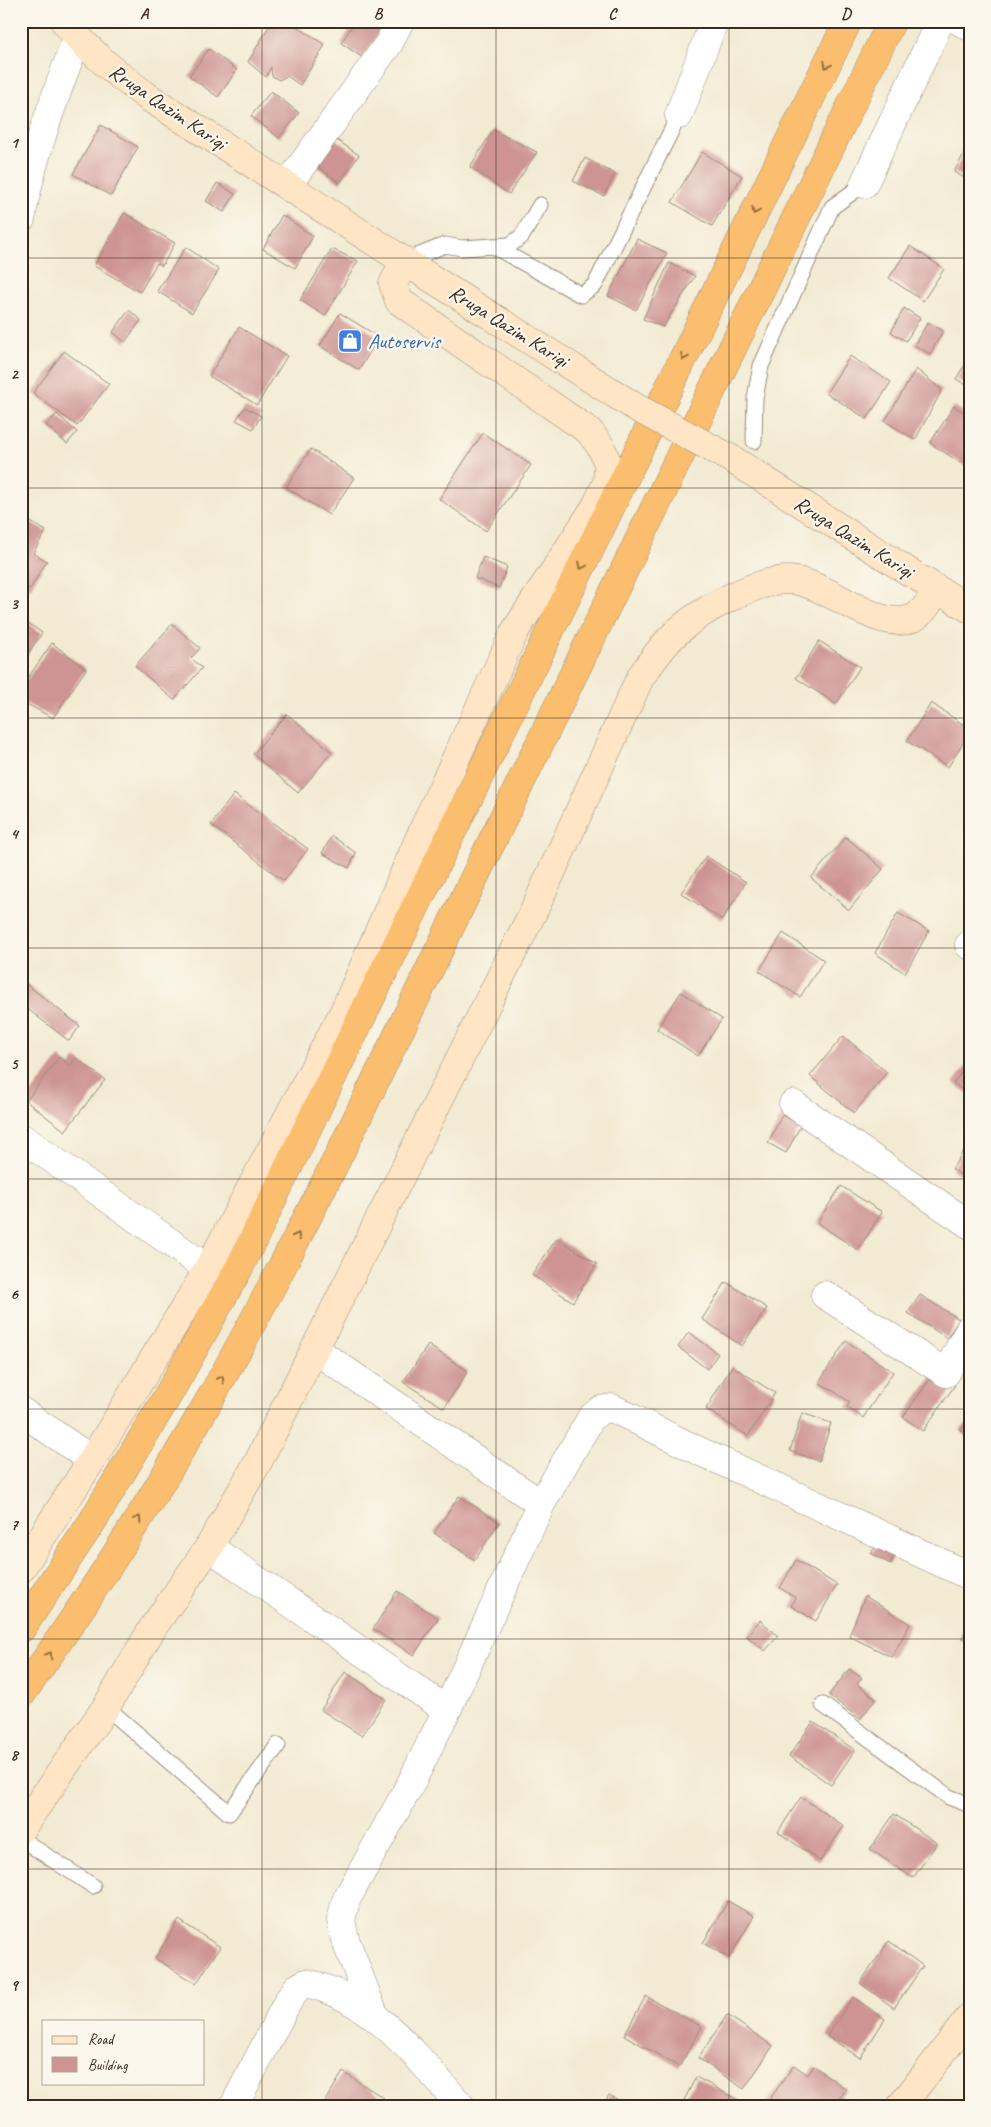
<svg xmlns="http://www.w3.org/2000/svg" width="991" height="2127" viewBox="0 0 991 2127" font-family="Caveat,sans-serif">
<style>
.building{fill:#ce9493}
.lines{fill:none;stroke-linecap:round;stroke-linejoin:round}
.lane-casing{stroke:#968a78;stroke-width:17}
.street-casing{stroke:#968a78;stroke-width:29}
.secondary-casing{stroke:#968a78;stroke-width:29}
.highway-casing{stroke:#968a78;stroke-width:29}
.lane{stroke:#fff;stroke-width:15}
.street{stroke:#fff;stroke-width:28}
.secondary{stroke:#fde5c5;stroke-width:28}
.highway{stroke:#fbbe6e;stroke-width:28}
.secondary-bridge-casing{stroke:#968a78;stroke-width:29;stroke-linecap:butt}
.secondary-bridge{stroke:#fde5c5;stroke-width:28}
.oneway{stroke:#916d42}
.grid{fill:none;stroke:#3b2a1e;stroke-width:1;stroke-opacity:0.55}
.labels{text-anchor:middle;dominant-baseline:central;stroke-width:4.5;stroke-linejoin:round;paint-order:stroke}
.street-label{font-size:21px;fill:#3b2a1e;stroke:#fbf7ec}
.shop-label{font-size:21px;fill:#366cbe;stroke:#fbf7ec;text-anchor:start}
.neatline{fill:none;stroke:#3b2a1e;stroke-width:2}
.grid-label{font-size:16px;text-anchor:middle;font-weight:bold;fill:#3b2a1e}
</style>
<rect width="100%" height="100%" fill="#fbf7ec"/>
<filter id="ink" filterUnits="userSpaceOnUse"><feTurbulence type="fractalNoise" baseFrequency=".02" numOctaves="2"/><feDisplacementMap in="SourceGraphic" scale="10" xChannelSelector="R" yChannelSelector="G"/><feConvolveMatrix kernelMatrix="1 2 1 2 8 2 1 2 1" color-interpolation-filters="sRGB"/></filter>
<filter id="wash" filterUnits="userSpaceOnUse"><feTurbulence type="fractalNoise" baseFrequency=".0096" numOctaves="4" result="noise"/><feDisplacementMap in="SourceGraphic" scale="20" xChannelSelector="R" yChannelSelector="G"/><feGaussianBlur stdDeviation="1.12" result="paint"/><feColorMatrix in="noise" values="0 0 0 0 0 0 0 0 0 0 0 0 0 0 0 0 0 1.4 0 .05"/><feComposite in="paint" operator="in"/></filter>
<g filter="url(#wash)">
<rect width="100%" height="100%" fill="#f2ead2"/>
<g id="blocks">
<g class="building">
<path d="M 272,21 L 289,21 L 325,45 L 300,85 L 287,76 L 279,80 L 272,76 L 271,67 L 266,77 L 248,62 Z"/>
<path d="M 355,21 L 387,21 L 363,58 L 341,43 Z"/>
<path d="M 209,49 L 237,70 L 218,97 L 189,76 Z"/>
<path d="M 271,91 L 299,113 L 279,138 L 251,116 Z"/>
<path d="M 101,125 L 138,147 L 111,196 L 73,174 Z"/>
<path d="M 493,130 L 537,152 L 509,194 L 470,167 Z"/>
<path d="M 334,138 L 359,155 L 340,183 L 315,165 Z"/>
<path d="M 970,143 L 970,181 L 954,172 Z"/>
<path d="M 702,152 L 742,176 L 712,226 L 672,202 Z"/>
<path d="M 585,158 L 615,174 L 604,196 L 573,181 Z"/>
<path d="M 217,183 L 235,194 L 224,212 L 206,201 Z"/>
<path d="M 124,213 L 175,243 L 162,266 L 157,263 L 140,292 L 94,266 Z"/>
<path d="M 282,215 L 313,236 L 295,268 L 263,249 Z"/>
<path d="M 637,239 L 667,253 L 636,310 L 608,296 Z"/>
<path d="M 910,246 L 944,269 L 923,301 L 889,278 Z"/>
<path d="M 186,247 L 219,270 L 192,313 L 157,291 Z"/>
<path d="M 332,249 L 358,261 L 325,316 L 300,300 Z"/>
<path d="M 669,263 L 695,276 L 663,327 L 643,319 Z"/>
<path d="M 904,308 L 920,318 L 906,341 L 891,332 Z"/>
<path d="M 129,310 L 141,320 L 125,342 L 113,332 Z"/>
<path d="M 340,313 L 379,337 L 359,370 L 320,346 Z"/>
<path d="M 928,322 L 943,331 L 930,354 L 914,345 Z"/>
<path d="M 239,327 L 287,356 L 257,405 L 209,376 Z"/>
<path d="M 64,351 L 109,384 L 77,426 L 33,393 Z"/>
<path d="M 850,356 L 891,382 L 867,419 L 826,393 Z"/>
<path d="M 970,356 L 970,387 L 956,379 Z"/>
<path d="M 916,369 L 942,390 L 915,440 L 885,421 Z"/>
<path d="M 954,406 L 970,416 L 970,469 L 930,443 Z"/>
<path d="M 245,407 L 261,416 L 253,429 L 236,420 Z"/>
<path d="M 57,414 L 77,432 L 67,444 L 46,425 Z"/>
<path d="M 483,433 L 531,465 L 486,531 L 439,499 Z"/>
<path d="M 311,449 L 354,478 L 329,515 L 286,487 Z"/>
<path d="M 21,516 L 46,531 L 33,553 L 47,561 L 30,589 L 21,583 Z"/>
<path d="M 483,557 L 507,567 L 499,588 L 475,578 Z"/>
<path d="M 21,618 L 42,633 L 21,664 Z"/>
<path d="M 172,624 L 200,648 L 191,658 L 202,668 L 174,700 L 135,666 Z"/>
<path d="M 819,641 L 860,667 L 836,704 L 796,678 Z"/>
<path d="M 52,643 L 86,669 L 53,718 L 21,701 L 21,688 Z"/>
<path d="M 931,703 L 970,729 L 970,732 L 948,767 L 907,741 Z"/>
<path d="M 287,714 L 332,752 L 298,793 L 253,754 Z"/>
<path d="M 234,794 L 308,849 L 284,881 L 211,825 Z"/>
<path d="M 332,836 L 356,853 L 349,868 L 322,853 Z"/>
<path d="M 846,837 L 883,869 L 849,910 L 811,878 Z"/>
<path d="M 706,856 L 746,882 L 722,920 L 681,893 Z"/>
<path d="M 898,913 L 929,931 L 905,973 L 875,953 Z"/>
<path d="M 783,933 L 824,960 L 800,997 L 759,971 Z"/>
<path d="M 21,980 L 80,1026 L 69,1041 L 21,1004 Z"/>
<path d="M 681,992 L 722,1019 L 698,1056 L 657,1029 Z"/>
<path d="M 843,1036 L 887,1072 L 854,1113 L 810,1076 Z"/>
<path d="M 59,1057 L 70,1066 L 76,1058 L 105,1080 L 65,1131 L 26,1101 Z"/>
<path d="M 970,1061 L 970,1095 L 953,1083 Z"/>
<path d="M 782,1115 L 801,1125 L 786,1153 L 768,1143 Z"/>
<path d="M 970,1141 L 970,1181 L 952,1169 Z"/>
<path d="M 841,1186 L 882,1212 L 858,1250 L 817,1223 Z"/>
<path d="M 557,1238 L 597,1264 L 573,1302 L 532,1275 Z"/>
<path d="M 726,1282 L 767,1308 L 742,1346 L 702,1319 Z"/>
<path d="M 920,1295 L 959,1319 L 947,1338 L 908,1313 Z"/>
<path d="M 689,1332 L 718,1354 L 707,1369 L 678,1347 Z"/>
<path d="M 846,1341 L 893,1372 L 863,1418 L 847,1407 L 850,1402 L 819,1382 Z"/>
<path d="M 428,1345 L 468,1371 L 444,1408 L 403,1382 Z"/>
<path d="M 732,1366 L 775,1393 L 748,1436 L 706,1409 Z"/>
<path d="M 935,1372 L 955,1385 L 923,1431 L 903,1417 Z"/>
<path d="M 802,1413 L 831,1423 L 819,1461 L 790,1451 Z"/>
<path d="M 970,1421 L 970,1440 L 960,1430 Z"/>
<path d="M 459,1496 L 499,1522 L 475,1560 L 434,1533 Z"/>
<path d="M 881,1540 L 897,1550 L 890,1564 L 871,1553 Z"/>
<path d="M 796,1560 L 837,1585 L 816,1621 L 791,1606 L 796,1598 L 780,1588 Z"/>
<path d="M 397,1591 L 438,1618 L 414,1655 L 373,1629 Z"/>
<path d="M 865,1596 L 910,1624 L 892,1657 L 849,1636 Z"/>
<path d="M 760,1620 L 778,1636 L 765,1651 L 747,1636 Z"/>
<path d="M 970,1620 L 970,1641 L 962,1638 Z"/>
<path d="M 849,1669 L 862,1678 L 857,1684 L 876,1699 L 860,1719 L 829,1695 Z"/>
<path d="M 345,1672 L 386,1699 L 362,1736 L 321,1710 Z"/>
<path d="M 813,1722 L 855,1750 L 831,1785 L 789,1756 Z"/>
<path d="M 801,1797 L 844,1826 L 820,1861 L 778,1832 Z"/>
<path d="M 894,1814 L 937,1843 L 913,1878 L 870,1849 Z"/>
<path d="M 728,1901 L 754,1916 L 729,1958 L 703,1943 Z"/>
<path d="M 179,1920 L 220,1947 L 196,1984 L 155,1958 Z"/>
<path d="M 889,1941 L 923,1966 L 894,2008 L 860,1983 Z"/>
<path d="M 646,1996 L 702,2027 L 679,2067 L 624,2035 Z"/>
<path d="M 853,1997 L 885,2019 L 860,2058 L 827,2036 Z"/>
<path d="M 727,2015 L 773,2046 L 744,2089 L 698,2058 Z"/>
<path d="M 794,2065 L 808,2075 L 814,2066 L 846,2089 L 834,2106 L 765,2106 Z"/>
<path d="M 343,2072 L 384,2098 L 380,2106 L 322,2106 Z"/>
<path d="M 696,2077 L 749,2106 L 681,2106 Z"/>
<path d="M 609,2095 L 630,2106 L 603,2106 Z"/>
</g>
</g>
</g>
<g filter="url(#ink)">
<use href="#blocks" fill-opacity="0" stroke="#968a78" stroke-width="1"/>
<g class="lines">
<defs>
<g id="lane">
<path d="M 493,246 L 581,295 L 595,285 L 679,115"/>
<path d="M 405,261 L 445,245 L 462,248 L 510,245 L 522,236 L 540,205"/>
<path d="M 754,441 L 755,398 L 761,366 L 832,207 L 864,184"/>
<path d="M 823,1705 L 949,1797 L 970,1805"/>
<path d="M 106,1707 L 229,1813 L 278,1745"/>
<path d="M 21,1839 L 93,1886"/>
</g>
<g id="street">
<path d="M 959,21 L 970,27"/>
<path d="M 679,115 L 714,21"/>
<path d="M 864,184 L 940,21"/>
<path d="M 287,186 L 389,43 L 400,21"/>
<path d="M 21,219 C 32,156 55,97 77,38"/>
<path d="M 969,945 L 970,945"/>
<path d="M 793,1104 L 970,1225"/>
<path d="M 21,1137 L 208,1269"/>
<path d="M 825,1295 L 946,1373 L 970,1328"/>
<path d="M 314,1349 L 541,1504"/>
<path d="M 21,1411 L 92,1460"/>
<path d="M 209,1547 L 447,1710"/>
<path d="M 375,2016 L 345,1939 L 341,1920 L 346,1900 L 410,1785 L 447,1710 L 541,1504 L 591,1418 L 600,1410 L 612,1408 L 699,1451 L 970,1576"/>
<path d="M 234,2106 L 288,2001 L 297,1988 L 306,1983 C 373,1998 417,2057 461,2106"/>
</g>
<g id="secondary">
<path d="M 64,21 C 88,51 117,74 148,97 L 434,280"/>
<path d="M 922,580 L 970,609"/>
<path d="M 21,1569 L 92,1460 L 208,1269 L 345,1009 L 425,825 L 515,631 L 596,506 L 607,482 L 608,464 L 601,447 L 589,431 L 399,301 L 393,284 L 405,261"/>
<path d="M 21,1829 L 106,1707 L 152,1629 L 209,1547 L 258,1462 L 536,906 L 640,678 C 651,662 662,646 676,633 C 699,611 756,580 788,580 C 825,580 878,634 913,618 C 924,613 931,599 937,589"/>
<path d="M 901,2106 L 970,2017"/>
</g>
<g id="highway">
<path d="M 21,1629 L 92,1522 L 171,1390 L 240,1266 L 848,21"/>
<path d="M 21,1695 C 86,1603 147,1509 203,1411 C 252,1327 296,1240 340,1153 L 892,21"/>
</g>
</defs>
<use href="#lane" class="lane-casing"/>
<use href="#street" class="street-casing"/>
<use href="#secondary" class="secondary-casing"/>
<use href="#highway" class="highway-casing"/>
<use href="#lane" class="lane"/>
<use href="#street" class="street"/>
<use href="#secondary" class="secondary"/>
<use href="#highway" class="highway"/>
<defs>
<path id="secondary-bridge" d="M 434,280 L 637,408 L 730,458 L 914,575"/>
</defs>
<use href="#secondary-bridge" class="secondary-bridge-casing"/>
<use href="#secondary-bridge" class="secondary-bridge"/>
</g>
<defs><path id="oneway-chevron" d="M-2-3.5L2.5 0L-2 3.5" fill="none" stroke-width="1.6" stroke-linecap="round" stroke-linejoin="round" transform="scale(1.25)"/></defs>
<g class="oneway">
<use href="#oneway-chevron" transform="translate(827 65) rotate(116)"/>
<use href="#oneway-chevron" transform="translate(755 211) rotate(116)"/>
<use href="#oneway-chevron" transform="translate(684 357) rotate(116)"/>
<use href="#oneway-chevron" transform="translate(582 566) rotate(116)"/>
<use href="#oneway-chevron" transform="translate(297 1236) rotate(-63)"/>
<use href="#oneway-chevron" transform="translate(221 1379) rotate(-61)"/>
<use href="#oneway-chevron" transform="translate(138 1519) rotate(-59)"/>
<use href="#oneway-chevron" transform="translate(49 1655) rotate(-56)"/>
</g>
</g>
<path class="grid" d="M 262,21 L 262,2106M 496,21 L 496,2106M 729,21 L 729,2106M 21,258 L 970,258M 21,488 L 970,488M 21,718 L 970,718M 21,948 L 970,948M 21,1179 L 970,1179M 21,1409 L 970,1409M 21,1639 L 970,1639M 21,1869 L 970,1869"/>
<defs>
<symbol id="shop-square" viewBox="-11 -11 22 22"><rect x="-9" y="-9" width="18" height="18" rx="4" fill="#3f7fe0" stroke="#fbf7ec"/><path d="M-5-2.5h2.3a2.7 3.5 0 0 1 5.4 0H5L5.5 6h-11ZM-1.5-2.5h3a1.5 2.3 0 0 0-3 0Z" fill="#fff"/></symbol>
</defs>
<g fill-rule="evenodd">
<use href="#shop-square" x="336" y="327" width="28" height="28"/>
</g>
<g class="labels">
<g class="street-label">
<text transform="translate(168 107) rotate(34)">Rruga Qazim Kariqi</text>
<text transform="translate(509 326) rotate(32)">Rruga Qazim Kariqi</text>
<text transform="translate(854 537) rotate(32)">Rruga Qazim Kariqi</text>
</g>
<g class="shop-label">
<text x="368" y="341">Autoservis</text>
</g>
</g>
<rect width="991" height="2127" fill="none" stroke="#fbf7ec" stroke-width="55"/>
<rect x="42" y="2020" width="162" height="65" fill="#fbf7ec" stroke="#aea59a"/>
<rect x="52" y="2036" width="25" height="8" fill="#fde5c5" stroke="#aea59a"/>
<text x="88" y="2044" font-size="15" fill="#3b2a1e">Road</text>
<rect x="52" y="2057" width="25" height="15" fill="#ce9493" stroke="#aea59a"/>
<text x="88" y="2070" font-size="15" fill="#3b2a1e">Building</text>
<rect x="28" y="28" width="936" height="2072" class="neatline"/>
<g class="grid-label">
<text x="144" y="19">A</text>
<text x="378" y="19">B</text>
<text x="612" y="19">C</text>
<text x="846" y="19">D</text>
<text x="14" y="148">1</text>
<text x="14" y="379">2</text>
<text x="14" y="609">3</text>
<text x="14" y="839">4</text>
<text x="14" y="1069">5</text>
<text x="14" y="1299">6</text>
<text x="14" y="1530">7</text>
<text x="14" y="1760">8</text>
<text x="14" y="1990">9</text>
</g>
</svg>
